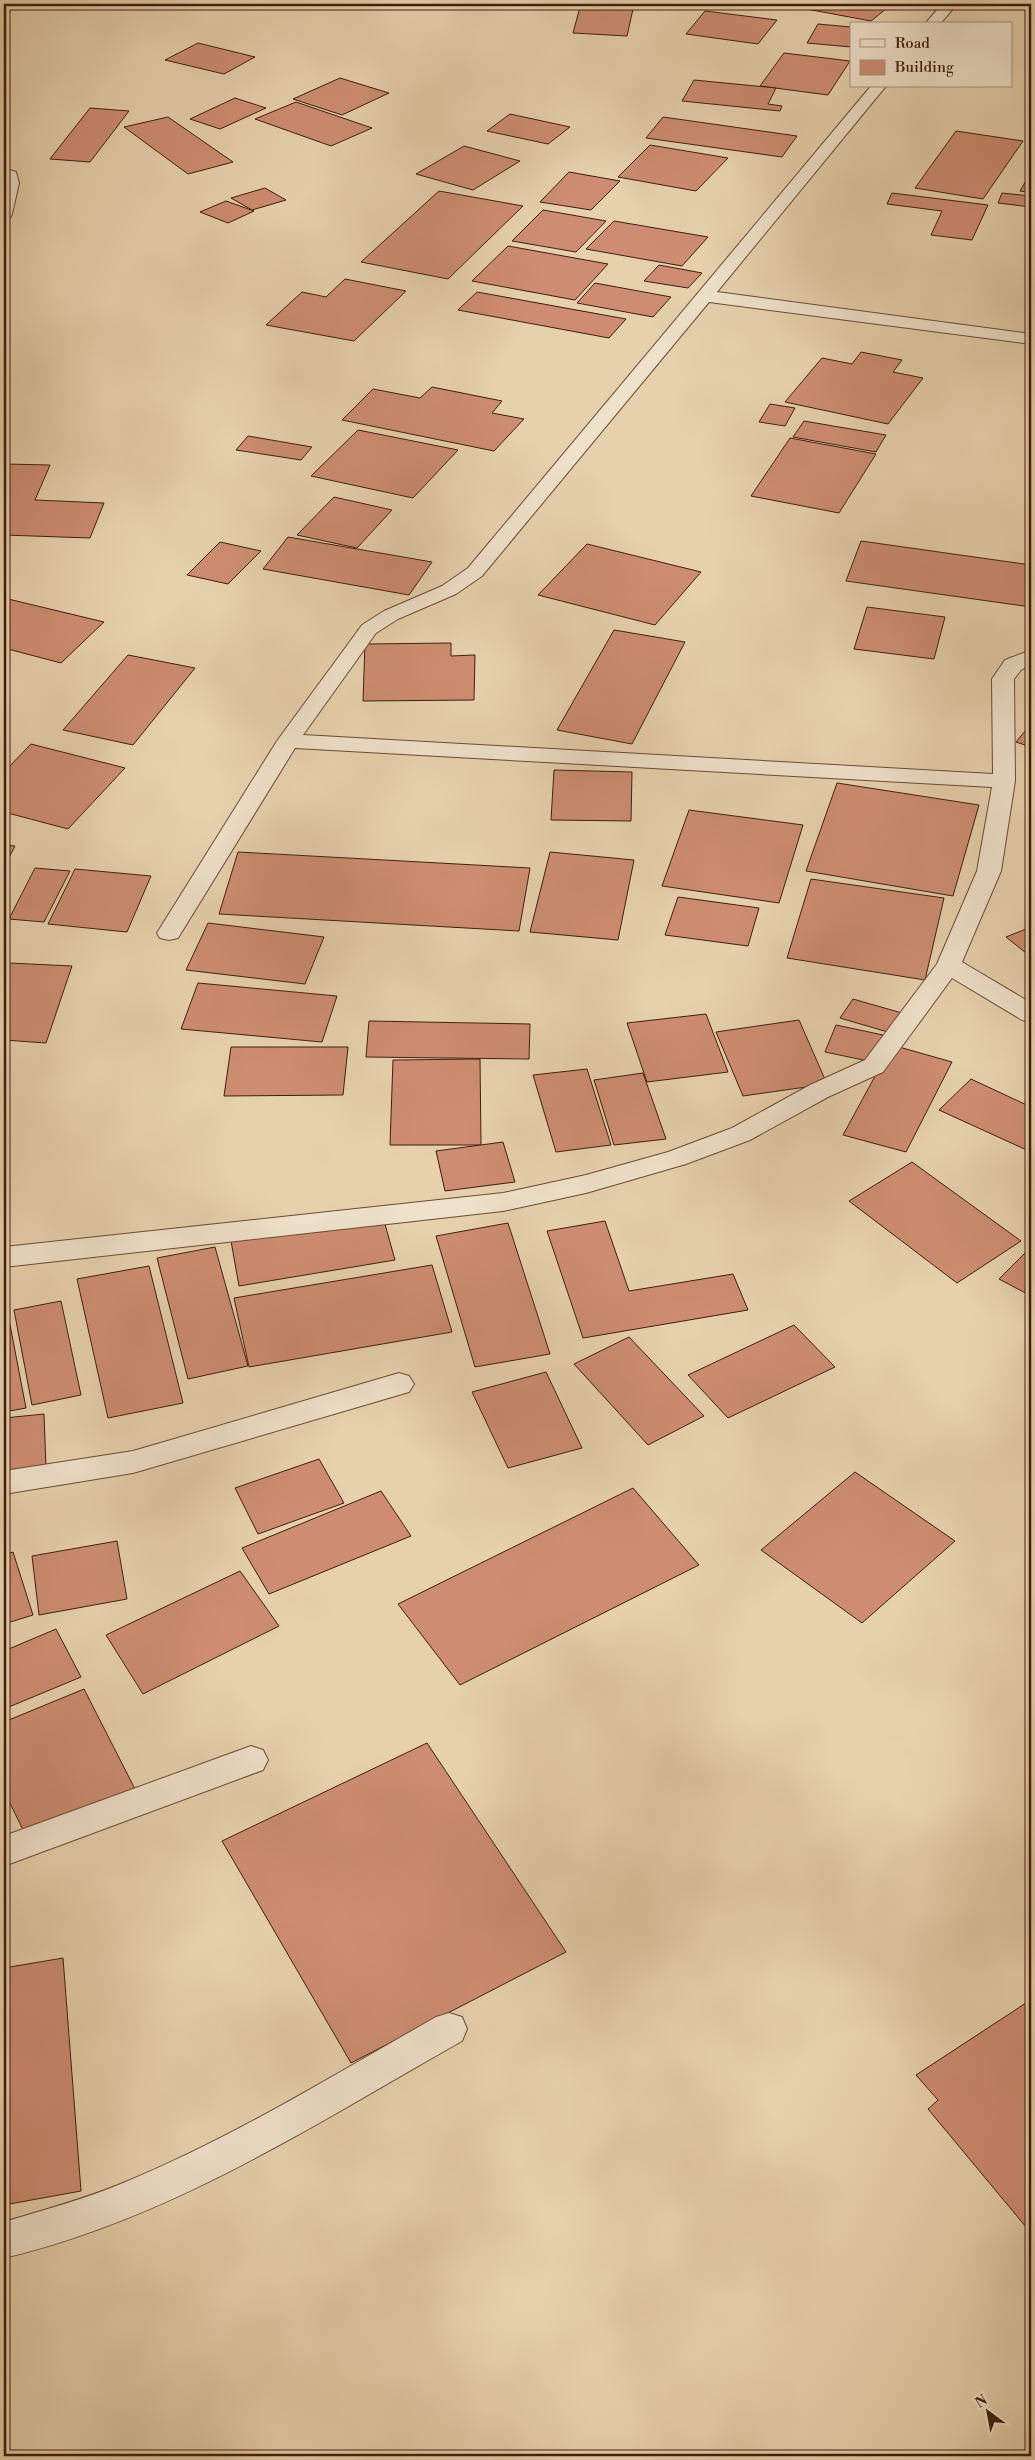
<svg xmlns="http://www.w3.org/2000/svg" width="1035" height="2460" viewBox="0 0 1035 2460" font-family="'Libre Bodoni',serif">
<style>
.building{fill:#ce8d72;stroke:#401e0d}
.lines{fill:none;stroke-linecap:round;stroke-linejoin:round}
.street-casing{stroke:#6a4b35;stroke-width:2}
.street{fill:#efe1ca;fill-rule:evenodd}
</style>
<rect width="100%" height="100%" fill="#e7d1ad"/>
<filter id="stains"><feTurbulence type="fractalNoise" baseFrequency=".004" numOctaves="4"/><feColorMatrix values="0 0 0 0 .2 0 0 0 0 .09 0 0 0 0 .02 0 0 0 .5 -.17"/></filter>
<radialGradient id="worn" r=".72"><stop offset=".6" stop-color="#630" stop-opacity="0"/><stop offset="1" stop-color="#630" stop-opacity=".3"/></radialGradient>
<g class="building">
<path d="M 780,4 L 892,4 L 871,21 Z"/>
<path d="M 992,4 L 1031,4 L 1031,8 L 992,5 Z"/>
<path d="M 580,7 L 633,9 L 627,36 L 573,33 Z"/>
<path d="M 705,11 L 777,20 L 758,44 L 686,34 Z"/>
<path d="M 818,24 L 851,27 L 851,47 L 807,43 Z"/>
<path d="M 198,43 L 255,57 L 224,74 L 165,60 Z"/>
<path d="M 784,53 L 850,61 L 828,95 L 760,86 Z"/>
<path d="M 340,78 L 389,93 L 342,115 L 293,99 Z"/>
<path d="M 694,80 L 776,88 L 768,104 L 782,106 L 780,111 L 682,101 Z"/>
<path d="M 235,98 L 266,108 L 220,129 L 190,119 Z"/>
<path d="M 296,102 L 372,128 L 331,146 L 255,119 Z"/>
<path d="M 90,108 L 129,111 L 90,162 L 50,159 Z"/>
<path d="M 510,114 L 570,127 L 548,144 L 487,131 Z"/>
<path d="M 168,117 L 233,162 L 188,174 L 124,127 Z"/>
<path d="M 663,117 L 797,136 L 782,157 L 646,138 Z"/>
<path d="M 956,131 L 1023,141 L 983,199 L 915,188 Z"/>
<path d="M 650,145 L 728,158 L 696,191 L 618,177 Z"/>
<path d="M 464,146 L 520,161 L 473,190 L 416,174 Z"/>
<path d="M 569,172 L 620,181 L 591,210 L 540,202 Z"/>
<path d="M 1031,172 L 1031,193 L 1020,191 Z"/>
<path d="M 265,188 L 286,200 L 252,210 L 231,198 Z"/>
<path d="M 439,191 L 523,206 L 448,279 L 361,262 Z"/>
<path d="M 892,193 L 988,205 L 972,240 L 931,235 L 942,211 L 887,204 Z"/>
<path d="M 1002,193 L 1031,196 L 1031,207 L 998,203 Z"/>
<path d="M 226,201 L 254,211 L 228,223 L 200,212 Z"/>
<path d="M 543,210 L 606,221 L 576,252 L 512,241 Z"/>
<path d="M 614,221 L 708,237 L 682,266 L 586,249 Z"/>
<path d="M 508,246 L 608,264 L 575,300 L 472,281 Z"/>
<path d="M 659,265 L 702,273 L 688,288 L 644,281 Z"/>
<path d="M 345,279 L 406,291 L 354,341 L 266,325 L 302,292 L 326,297 Z"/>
<path d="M 595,283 L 671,297 L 653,317 L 577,303 Z"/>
<path d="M 477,292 L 626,319 L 609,338 L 458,310 Z"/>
<path d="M 861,352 L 902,360 L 893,372 L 923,378 L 888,424 L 785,402 L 822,358 L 852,364 Z"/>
<path d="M 432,387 L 502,401 L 492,413 L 524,419 L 494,451 L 342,420 L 373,389 L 420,398 Z"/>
<path d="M 770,404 L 795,408 L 785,426 L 759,422 Z"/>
<path d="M 804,421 L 886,435 L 876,452 L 793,437 Z"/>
<path d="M 358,430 L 458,450 L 413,498 L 311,476 Z"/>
<path d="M 248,436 L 312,447 L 301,460 L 236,450 Z"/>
<path d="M 790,438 L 876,454 L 839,513 L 751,496 Z"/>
<path d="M 4,464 L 50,465 L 35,500 L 104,503 L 90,538 L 4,535 Z"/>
<path d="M 334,497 L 392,510 L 357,548 L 297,535 Z"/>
<path d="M 288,537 L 432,562 L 409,595 L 263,569 Z"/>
<path d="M 861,541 L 1031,565 L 1031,607 L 846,581 Z"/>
<path d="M 220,542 L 261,551 L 228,584 L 187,575 Z"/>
<path d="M 587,544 L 701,572 L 655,625 L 538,595 Z"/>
<path d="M 4,598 L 104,622 L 61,663 L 4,648 Z"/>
<path d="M 867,607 L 945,617 L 934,659 L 854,649 Z"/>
<path d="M 614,630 L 685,642 L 632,744 L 557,730 Z"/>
<path d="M 451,643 L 451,656 L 475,655 L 474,700 L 363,701 L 365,644 Z"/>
<path d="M 128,655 L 195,668 L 133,745 L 63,730 Z"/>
<path d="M 1031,724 L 1031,747 L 1016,742 Z"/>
<path d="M 31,744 L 125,768 L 68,829 L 4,812 L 4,772 Z"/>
<path d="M 554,770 L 632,772 L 631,821 L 551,820 Z"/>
<path d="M 837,783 L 979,805 L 953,896 L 806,871 Z"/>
<path d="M 689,810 L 803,825 L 779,903 L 662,886 Z"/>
<path d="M 4,845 L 15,846 L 4,867 Z"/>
<path d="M 238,852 L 530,868 L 519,931 L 219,914 Z"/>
<path d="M 550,852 L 634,860 L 618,940 L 530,932 Z"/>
<path d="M 35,868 L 70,871 L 44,922 L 9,919 Z"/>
<path d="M 75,869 L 151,876 L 127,932 L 48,924 Z"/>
<path d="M 811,879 L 944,898 L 925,980 L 787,958 Z"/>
<path d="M 678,897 L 759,908 L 748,946 L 665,935 Z"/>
<path d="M 208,923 L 324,937 L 305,984 L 186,970 Z"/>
<path d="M 1031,927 L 1031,957 L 1006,937 Z"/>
<path d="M 9,963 L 72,966 L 46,1043 L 4,1040 L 4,978 Z"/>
<path d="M 198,983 L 337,996 L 322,1042 L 181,1029 Z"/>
<path d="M 853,999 L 902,1013 L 891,1033 L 840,1018 Z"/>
<path d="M 706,1014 L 728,1072 L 647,1082 L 627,1023 Z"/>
<path d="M 799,1020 L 827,1084 L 743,1096 L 716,1032 Z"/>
<path d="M 369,1021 L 530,1024 L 529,1059 L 366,1057 Z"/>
<path d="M 836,1025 L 883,1035 L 873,1062 L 825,1052 Z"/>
<path d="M 892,1045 L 952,1062 L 906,1152 L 843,1135 Z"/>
<path d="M 231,1047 L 348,1047 L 343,1095 L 224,1096 Z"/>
<path d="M 480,1059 L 481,1145 L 390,1145 L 393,1060 Z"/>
<path d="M 587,1069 L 611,1145 L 556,1152 L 533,1075 Z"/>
<path d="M 643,1073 L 666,1139 L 614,1145 L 594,1080 Z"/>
<path d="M 971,1079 L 1031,1107 L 1031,1152 L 939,1110 Z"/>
<path d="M 503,1142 L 515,1182 L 445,1191 L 436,1151 Z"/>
<path d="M 912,1162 L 1021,1241 L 957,1283 L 849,1201 Z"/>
<path d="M 383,1217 L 395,1260 L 239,1286 L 231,1241 Z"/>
<path d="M 605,1221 L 629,1291 L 733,1274 L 748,1310 L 583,1338 L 547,1231 Z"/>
<path d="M 508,1223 L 550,1354 L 475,1367 L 436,1236 Z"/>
<path d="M 215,1247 L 248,1366 L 188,1379 L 157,1258 Z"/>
<path d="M 1031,1247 L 1031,1296 L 999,1279 Z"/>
<path d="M 432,1265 L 452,1332 L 249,1367 L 234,1298 Z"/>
<path d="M 149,1266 L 183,1403 L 108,1418 L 77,1279 Z"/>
<path d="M 61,1301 L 81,1395 L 32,1405 L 14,1310 Z"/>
<path d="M 4,1304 L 6,1304 L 26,1408 L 4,1412 Z"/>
<path d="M 794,1325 L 835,1367 L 728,1418 L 688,1375 Z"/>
<path d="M 629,1337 L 704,1416 L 648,1445 L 574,1364 Z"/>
<path d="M 546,1372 L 582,1448 L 508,1468 L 472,1392 Z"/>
<path d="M 44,1414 L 46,1468 L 4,1473 L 4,1418 Z"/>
<path d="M 319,1459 L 344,1503 L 258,1534 L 235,1488 Z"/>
<path d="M 855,1472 L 955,1541 L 862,1623 L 761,1550 Z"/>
<path d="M 633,1488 L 699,1565 L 460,1685 L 398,1604 Z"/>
<path d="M 381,1491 L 411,1536 L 269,1594 L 242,1548 Z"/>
<path d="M 117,1541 L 127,1599 L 39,1615 L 32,1556 Z"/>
<path d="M 13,1552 L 33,1615 L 4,1624 L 4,1555 Z"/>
<path d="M 240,1571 L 279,1626 L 143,1694 L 106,1635 Z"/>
<path d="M 56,1629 L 81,1677 L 4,1709 L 4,1651 Z"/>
<path d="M 84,1689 L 136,1791 L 27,1838 L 4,1791 L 4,1722 Z"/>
<path d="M 427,1743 L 566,1952 L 351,2063 L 222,1841 Z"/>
<path d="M 63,1958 L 81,2191 L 4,2205 L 4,1968 Z"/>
<path d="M 1029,2001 L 1031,2004 L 1031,2233 L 928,2109 L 938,2100 L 916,2075 Z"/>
</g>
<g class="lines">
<defs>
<g id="street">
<path d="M 942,4 L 957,4 L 940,24 L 925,24 Z"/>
<path d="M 871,86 L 886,86 L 717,292 L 1031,334 L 1031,344 L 709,302 L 482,576 L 456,594 L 398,619 L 376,633 L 303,735 L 993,774 L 992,679 L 1005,660 L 1031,650 L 1031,664 L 1021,670 L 1014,679 L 1015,781 L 1001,871 L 962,962 L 1031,1003 L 1031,1022 L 1022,1020 L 952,978 L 883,1072 L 828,1097 L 750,1140 L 686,1164 L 586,1193 L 503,1211 L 4,1267 L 4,1247 L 503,1193 L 586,1175 L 668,1152 L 732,1128 L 810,1085 L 865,1060 L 937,964 L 977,871 L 992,787 L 295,748 L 178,938 L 169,940 L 160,938 L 157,933 L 277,741 L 362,625 L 384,611 L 442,586 L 468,568 Z"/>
<path d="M 4,168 L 16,172 L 19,183 L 12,214 L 10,218 L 4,219 Z"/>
<path d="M 399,1373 L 409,1376 L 414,1384 L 409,1392 L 133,1473 L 4,1494 L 4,1471 L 133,1451 Z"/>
<path d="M 251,1746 L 263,1750 L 268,1760 L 263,1770 L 4,1866 L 4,1836 Z"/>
<path d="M 449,2013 L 462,2017 L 467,2029 L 462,2041 C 315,2124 170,2219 4,2258 L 4,2222 C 44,2210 85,2199 123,2183 C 232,2138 334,2075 436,2017 Z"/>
</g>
</defs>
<use href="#street" class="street-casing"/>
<use href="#street" class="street"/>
</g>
<rect width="1035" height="2460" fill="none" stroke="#e7d1ad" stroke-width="20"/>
<rect x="5" y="5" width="1025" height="2450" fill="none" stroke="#401e0d" stroke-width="2.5"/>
<rect x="10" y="10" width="1015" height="2440" fill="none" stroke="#401e0d"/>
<rect x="850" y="22" width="162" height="65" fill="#efe1ca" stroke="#a9937e"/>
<rect x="860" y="39" width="25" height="8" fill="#efe1ca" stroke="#a9937e"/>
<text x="895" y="48" font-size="15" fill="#401e0d">Road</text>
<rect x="860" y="60" width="25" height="15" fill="#ce8d72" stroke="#a9937e"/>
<text x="895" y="72" font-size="15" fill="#401e0d">Building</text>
<g transform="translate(988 2412) rotate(328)" stroke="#efe1ca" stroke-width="4" paint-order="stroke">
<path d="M0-4L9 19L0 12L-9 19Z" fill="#401e0d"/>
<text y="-8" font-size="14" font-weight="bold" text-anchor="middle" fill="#401e0d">N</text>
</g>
<rect width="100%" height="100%" filter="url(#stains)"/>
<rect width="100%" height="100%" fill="url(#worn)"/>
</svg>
